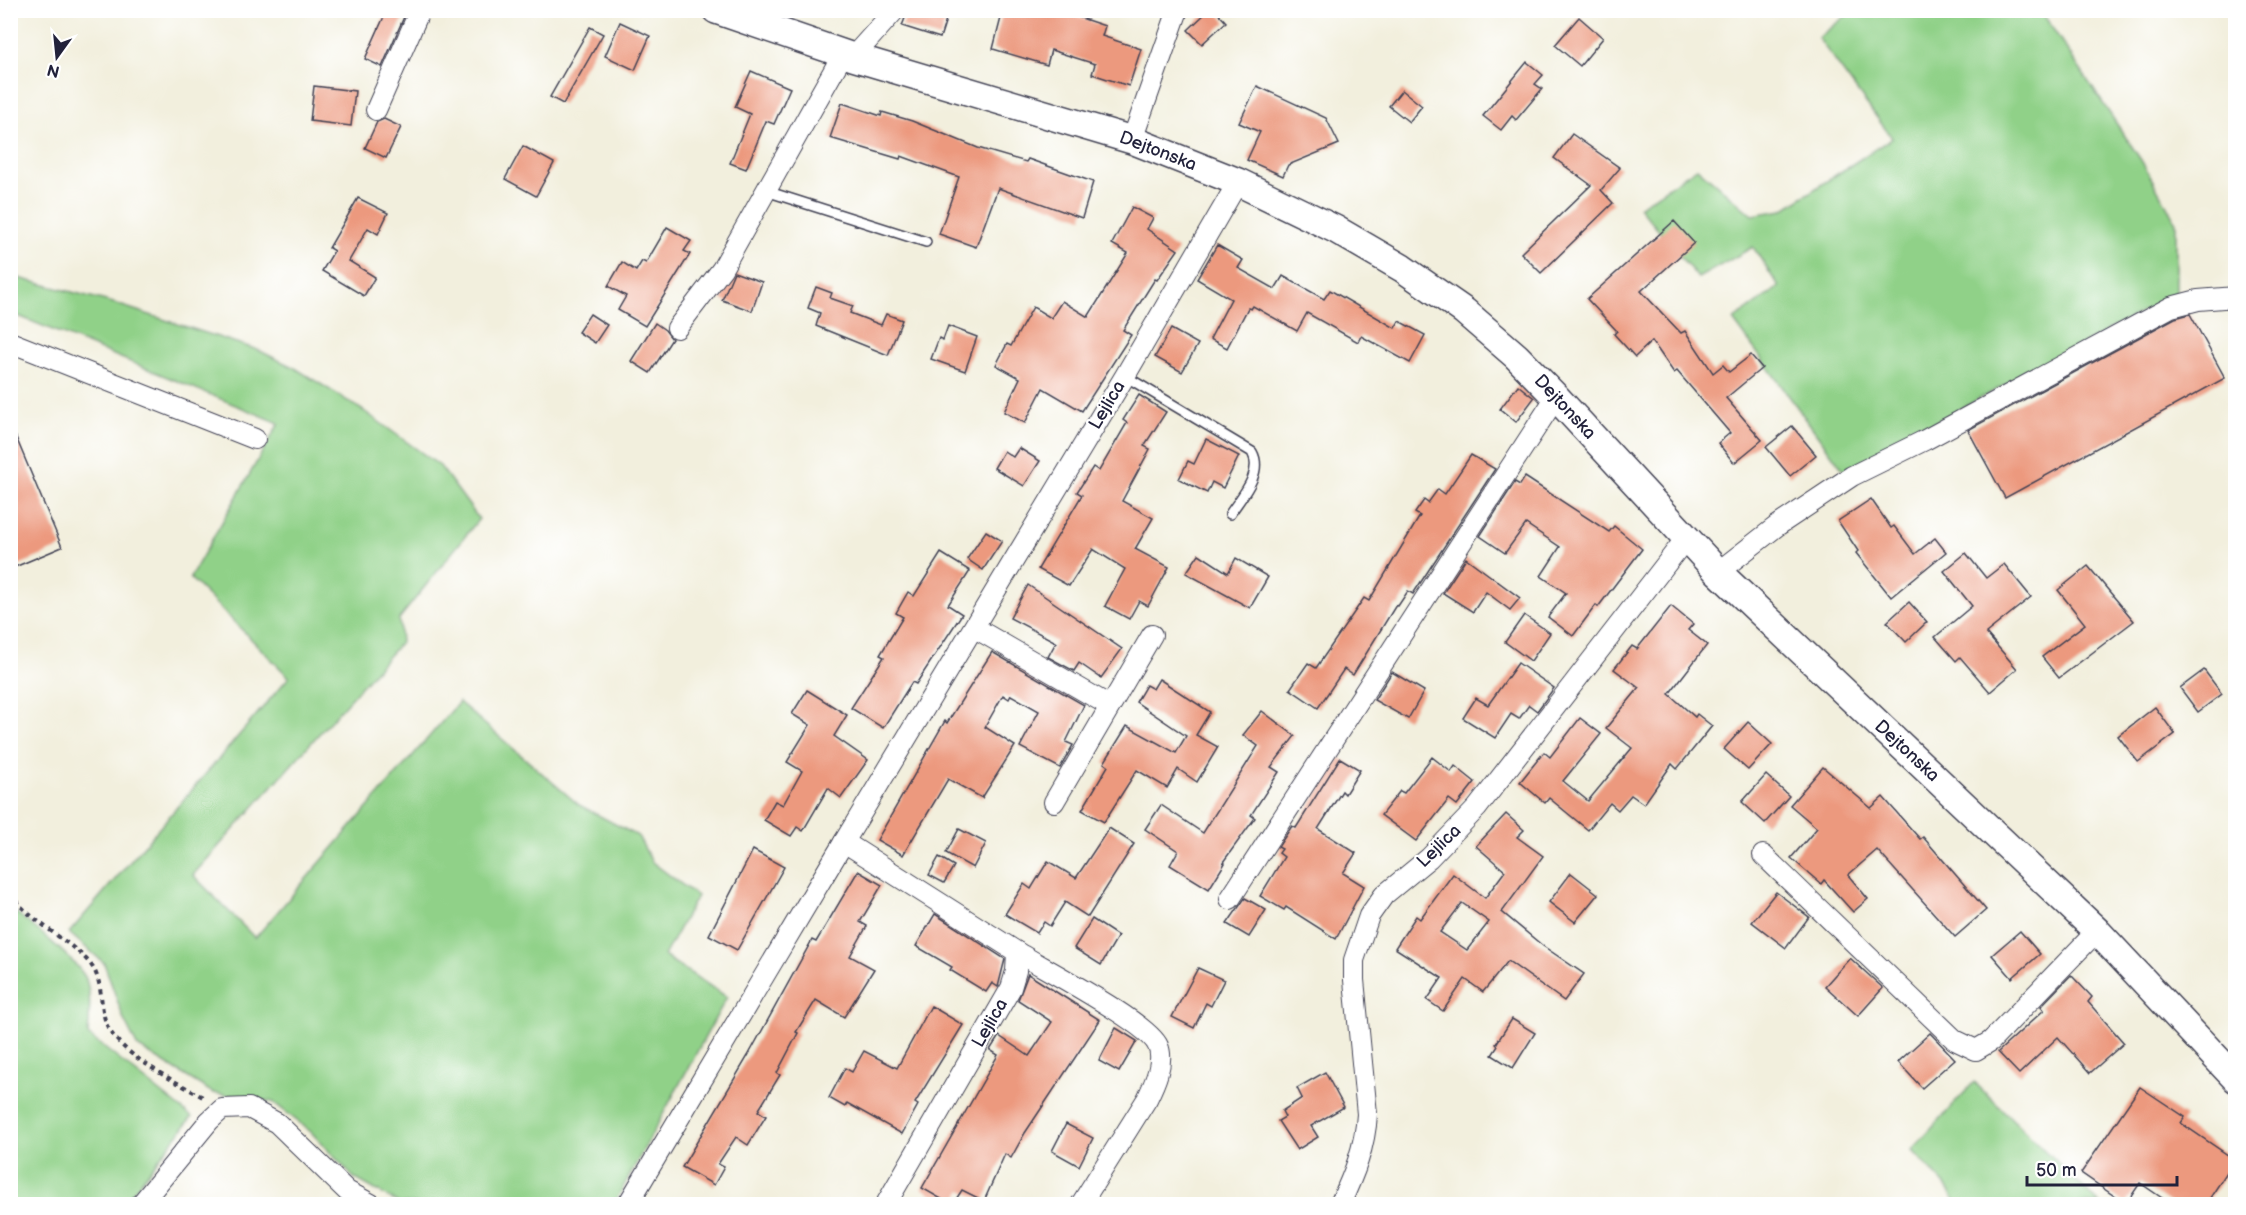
<svg xmlns="http://www.w3.org/2000/svg" width="2246" height="1215" viewBox="0 0 2246 1215" font-family="'Balsamiq Sans',sans-serif">
<style>
.green{fill:#90d188;stroke:#597a62;stroke-width:1.5}
.building{fill:#ec997e;fill-rule:evenodd}
.lines{fill:none;stroke-linecap:round;stroke-linejoin:round}
.lane-casing{stroke:#414153;stroke-width:12}
.street-casing{stroke:#414153;stroke-width:22}
.secondary-casing{stroke:#414153;stroke-width:30}
.path{stroke:#414153;stroke-width:4;stroke-dasharray:4.5 4.5;stroke-linecap:butt}
.lane{stroke:#fff;stroke-width:9}
.street{stroke:#fff;stroke-width:20}
.secondary{stroke:#fff;stroke-width:27}
.labels{text-anchor:middle;dominant-baseline:central;stroke-width:4.5;stroke-linejoin:round;paint-order:stroke}
.street-label{font-size:18px;fill:#22223b;stroke:#fff}
</style>
<rect width="100%" height="100%" fill="#fff"/>
<filter id="ink" filterUnits="userSpaceOnUse"><feTurbulence type="fractalNoise" baseFrequency=".0167" numOctaves="2"/><feDisplacementMap in="SourceGraphic" scale="12" xChannelSelector="R" yChannelSelector="G"/><feConvolveMatrix kernelMatrix="1 2 1 2 8 2 1 2 1" color-interpolation-filters="sRGB"/></filter>
<filter id="wash" filterUnits="userSpaceOnUse"><feTurbulence type="fractalNoise" baseFrequency=".008" numOctaves="4" result="noise"/><feDisplacementMap in="SourceGraphic" scale="24" xChannelSelector="R" yChannelSelector="G"/><feGaussianBlur stdDeviation="1.35" result="paint"/><feColorMatrix in="noise" values="0 0 0 0 0 0 0 0 0 0 0 0 0 0 0 0 0 1.4 0 .05"/><feComposite in="paint" operator="in"/></filter>
<g filter="url(#wash)">
<rect width="100%" height="100%" fill="#f2efdd"/>
<g class="green">
<path d="M 1852,11 L 2041,11 L 2141,160 L 2176,222 L 2176,294 L 1844,471 L 1733,320 L 1779,287 L 1753,247 L 1698,278 L 1639,207 L 1697,168 L 1752,215 L 1783,210 L 1892,138 L 1818,38 Z"/>
<path d="M 11,276 L 110,302 L 258,350 L 295,368 L 364,411 L 440,466 L 479,519 L 399,619 L 401,642 L 193,875 L 255,938 L 459,702 L 579,805 L 638,836 L 652,862 L 697,896 L 664,956 L 727,997 L 614,1204 L 400,1204 L 354,1178 L 311,1132 L 273,1102 L 213,1093 L 137,1046 L 124,1020 L 104,963 L 69,933 L 289,677 L 190,578 L 279,423 L 11,313 Z"/>
<path d="M 11,909 C 26,920 80,963 86,979 C 92,998 89,1017 88,1035 L 192,1117 L 123,1204 L 11,1204 Z"/>
<path d="M 1974,1082 L 2100,1204 L 2101,1204 L 1957,1204 L 1945,1185 L 1912,1150 Z"/>
</g>
<g id="blocks">
<g class="building">
<path d="M 387,10 L 407,10 L 382,67 L 365,59 Z"/>
<path d="M 908,10 L 949,10 L 940,38 L 902,26 Z"/>
<path d="M 1003,10 L 1057,10 L 1105,26 L 1102,36 L 1141,49 L 1129,86 L 1092,74 L 1095,64 L 1051,50 L 1047,65 L 993,49 Z"/>
<path d="M 1209,10 L 1215,10 L 1226,22 L 1202,44 L 1188,30 Z"/>
<path d="M 1579,17 L 1603,38 L 1580,66 L 1555,45 Z"/>
<path d="M 620,22 L 650,36 L 635,70 L 605,56 Z"/>
<path d="M 590,27 L 603,34 L 563,104 L 550,97 Z"/>
<path d="M 1527,62 L 1543,75 L 1535,84 L 1542,89 L 1516,120 L 1512,116 L 1501,130 L 1483,116 Z"/>
<path d="M 751,71 L 790,88 L 774,124 L 766,121 L 746,169 L 730,163 L 750,114 L 735,107 Z"/>
<path d="M 314,86 L 355,91 L 351,126 L 310,121 Z"/>
<path d="M 1257,86 L 1326,118 L 1339,144 L 1288,165 L 1283,176 L 1247,160 L 1260,132 L 1239,123 Z"/>
<path d="M 1402,90 L 1422,106 L 1409,122 L 1389,106 Z"/>
<path d="M 842,103 L 881,116 L 882,112 L 912,121 L 978,148 L 1026,162 L 1028,159 L 1093,182 L 1082,218 L 998,188 L 976,247 L 939,234 L 959,177 L 901,156 L 900,159 L 830,138 Z"/>
<path d="M 384,119 L 401,127 L 386,158 L 365,148 L 377,122 Z"/>
<path d="M 1572,134 L 1620,168 L 1601,190 L 1613,203 L 1541,273 L 1521,253 L 1591,185 L 1554,158 Z"/>
<path d="M 523,146 L 554,163 L 536,196 L 505,179 Z"/>
<path d="M 358,198 L 388,213 L 378,234 L 368,228 L 349,261 L 375,277 L 364,296 L 322,271 L 334,251 L 329,248 Z"/>
<path d="M 1132,207 L 1153,218 L 1147,229 L 1178,250 L 1157,280 L 1155,279 L 1123,330 L 1131,335 L 1082,411 L 1043,388 L 1025,423 L 1004,412 L 1020,378 L 996,365 L 1007,344 L 1011,346 L 1033,307 L 1051,318 L 1062,301 L 1088,317 L 1128,253 L 1112,244 Z"/>
<path d="M 1674,221 L 1694,243 L 1641,291 L 1681,333 L 1685,331 L 1713,373 L 1723,365 L 1729,372 L 1751,355 L 1762,368 L 1726,398 L 1762,440 L 1734,463 L 1718,443 L 1730,433 L 1677,371 L 1674,373 L 1652,341 L 1635,357 L 1614,334 L 1617,331 L 1587,299 Z"/>
<path d="M 667,227 L 691,241 L 684,251 L 690,254 L 645,326 L 618,310 L 626,296 L 608,286 L 622,262 L 636,271 L 642,261 L 646,263 Z"/>
<path d="M 1217,245 L 1243,260 L 1238,268 L 1275,289 L 1283,276 L 1324,299 L 1330,290 L 1395,328 L 1399,321 L 1425,335 L 1410,363 L 1361,336 L 1358,342 L 1307,313 L 1297,331 L 1253,306 L 1251,309 L 1248,308 L 1227,348 L 1210,339 L 1231,299 L 1197,279 Z"/>
<path d="M 734,272 L 762,282 L 752,311 L 722,300 Z"/>
<path d="M 816,287 L 832,293 L 830,298 L 853,306 L 850,313 L 881,325 L 886,314 L 902,320 L 888,355 L 816,326 L 820,313 L 808,308 Z"/>
<path d="M 590,314 L 607,325 L 595,343 L 578,332 Z"/>
<path d="M 2190,314 L 2225,378 L 2005,498 L 1968,430 L 2175,318 Z"/>
<path d="M 655,323 L 665,330 L 672,339 L 650,373 L 631,361 Z"/>
<path d="M 948,326 L 977,337 L 965,371 L 931,359 L 939,338 L 943,340 Z"/>
<path d="M 1171,329 L 1198,344 L 1182,372 L 1155,357 Z"/>
<path d="M 1518,385 L 1534,398 L 1516,422 L 1500,409 Z"/>
<path d="M 1139,395 L 1166,412 L 1144,446 L 1150,449 L 1122,501 L 1153,518 L 1135,549 L 1169,567 L 1148,606 L 1139,601 L 1129,619 L 1105,606 L 1125,569 L 1093,549 L 1069,586 L 1038,569 L 1082,495 L 1077,492 L 1093,467 L 1099,471 L 1127,423 L 1123,420 Z"/>
<path d="M 10,423 L 62,547 L 10,569 Z"/>
<path d="M 1792,426 L 1816,455 L 1790,476 L 1766,447 Z"/>
<path d="M 1206,439 L 1239,456 L 1223,488 L 1212,482 L 1207,493 L 1179,479 L 1188,461 L 1194,464 Z"/>
<path d="M 1019,448 L 1040,461 L 1024,486 L 994,468 L 1004,451 L 1013,457 Z"/>
<path d="M 1471,455 L 1495,469 L 1413,594 L 1408,591 L 1398,606 L 1396,605 L 1353,675 L 1344,669 L 1318,708 L 1290,689 L 1308,663 L 1316,668 L 1364,598 L 1369,601 L 1420,516 L 1415,513 L 1424,500 L 1428,503 L 1438,489 L 1445,494 Z"/>
<path d="M 1525,477 L 1609,532 L 1614,526 L 1642,549 L 1598,607 L 1596,605 L 1573,636 L 1548,617 L 1566,593 L 1541,576 L 1560,547 L 1526,524 L 1505,553 L 1480,536 L 1515,482 L 1520,485 Z"/>
<path d="M 1871,499 L 1891,528 L 1894,526 L 1915,554 L 1935,538 L 1946,552 L 1891,597 L 1856,553 L 1858,551 L 1838,521 Z"/>
<path d="M 986,531 L 1002,541 L 983,570 L 967,559 Z"/>
<path d="M 941,553 L 970,571 L 948,605 L 962,614 L 916,684 L 912,682 L 883,728 L 851,708 L 884,657 L 880,655 L 903,617 L 896,613 L 908,592 L 914,596 Z"/>
<path d="M 1966,553 L 1986,578 L 2004,564 L 2031,597 L 1986,633 L 2017,669 L 1990,692 L 1960,657 L 1956,661 L 1935,637 L 1972,606 L 1944,571 Z"/>
<path d="M 1199,554 L 1228,573 L 1236,558 L 1268,577 L 1250,608 L 1186,573 Z"/>
<path d="M 1466,558 L 1520,598 L 1510,610 L 1486,592 L 1473,612 L 1443,593 Z"/>
<path d="M 2088,566 L 2134,621 L 2059,678 L 2042,657 L 2085,624 L 2058,590 Z"/>
<path d="M 1028,585 L 1122,649 L 1101,678 L 1079,663 L 1074,671 L 1048,657 L 1056,642 L 1010,618 Z"/>
<path d="M 1909,602 L 1927,622 L 1906,642 L 1887,622 Z"/>
<path d="M 1671,606 L 1693,624 L 1688,630 L 1707,645 L 1669,694 L 1695,717 L 1697,714 L 1712,726 L 1677,769 L 1672,764 L 1644,804 L 1631,795 L 1618,810 L 1610,803 L 1588,830 L 1549,798 L 1545,803 L 1520,782 L 1544,752 L 1550,757 L 1580,718 L 1601,734 L 1563,781 L 1588,801 L 1632,748 L 1606,728 L 1639,688 L 1614,669 L 1632,646 L 1637,649 Z"/>
<path d="M 1524,615 L 1550,633 L 1531,661 L 1505,642 Z"/>
<path d="M 992,652 L 1084,705 L 1066,742 L 1073,745 L 1060,768 L 1020,747 L 1039,711 L 1011,695 L 1009,699 L 1003,695 L 985,727 L 1015,746 L 982,798 L 948,779 L 903,855 L 877,840 L 945,721 L 947,723 Z"/>
<path d="M 1518,663 L 1554,688 L 1537,711 L 1529,705 L 1519,719 L 1511,714 L 1495,738 L 1463,718 L 1476,698 L 1488,705 Z"/>
<path d="M 2204,670 L 2222,694 L 2198,712 L 2180,688 Z"/>
<path d="M 1392,672 L 1424,691 L 1408,719 L 1374,700 Z"/>
<path d="M 1159,679 L 1210,712 L 1196,735 L 1218,747 L 1197,782 L 1178,769 L 1167,788 L 1137,770 L 1104,822 L 1082,810 L 1108,766 L 1104,763 L 1127,726 L 1176,753 L 1186,736 L 1136,702 L 1146,685 L 1153,689 Z"/>
<path d="M 807,690 L 847,715 L 834,736 L 868,760 L 841,798 L 828,788 L 803,831 L 797,827 L 791,836 L 764,820 L 775,801 L 783,805 L 802,771 L 787,762 L 810,725 L 792,714 Z"/>
<path d="M 2155,707 L 2175,734 L 2138,762 L 2118,736 Z"/>
<path d="M 1262,711 L 1295,736 L 1271,767 L 1279,772 L 1251,815 L 1255,818 L 1223,862 L 1225,863 L 1209,889 L 1170,865 L 1178,851 L 1145,829 L 1161,805 L 1203,833 L 1258,746 L 1243,735 Z"/>
<path d="M 1748,722 L 1772,744 L 1748,770 L 1724,749 Z"/>
<path d="M 1432,757 L 1451,772 L 1455,766 L 1475,782 L 1457,805 L 1449,799 L 1416,841 L 1381,815 L 1400,791 L 1404,793 Z"/>
<path d="M 1340,758 L 1360,770 L 1345,794 L 1342,791 L 1318,829 L 1356,853 L 1343,873 L 1364,886 L 1336,939 L 1286,907 L 1284,910 L 1260,896 L 1284,857 L 1279,853 L 1282,849 L 1278,847 L 1292,826 L 1296,828 Z"/>
<path d="M 1823,767 L 1871,808 L 1883,797 L 1920,839 L 1923,837 L 1986,910 L 1955,937 L 1877,850 L 1848,875 L 1868,899 L 1853,912 L 1824,880 L 1821,884 L 1791,858 L 1817,828 L 1790,805 Z"/>
<path d="M 1766,775 L 1789,796 L 1765,823 L 1742,802 Z"/>
<path d="M 1506,814 L 1524,830 L 1517,837 L 1543,856 L 1502,912 L 1543,946 L 1584,974 L 1564,1001 L 1508,961 L 1483,992 L 1465,979 L 1443,1011 L 1427,1000 L 1442,978 L 1395,948 L 1416,916 L 1420,919 L 1453,874 L 1485,898 L 1505,871 L 1476,846 ZM 1462,903 L 1489,922 L 1467,950 L 1440,932 Z"/>
<path d="M 1109,828 L 1134,844 L 1088,917 L 1065,902 L 1050,926 L 1044,922 L 1037,933 L 1005,914 L 1024,884 L 1031,889 L 1048,861 L 1076,878 Z"/>
<path d="M 959,829 L 986,843 L 973,868 L 946,853 Z"/>
<path d="M 753,850 L 784,867 L 737,950 L 709,935 Z"/>
<path d="M 939,857 L 954,866 L 944,883 L 929,875 Z"/>
<path d="M 858,871 L 882,885 L 860,922 L 867,926 L 850,956 L 874,969 L 844,1017 L 816,1000 L 796,1032 L 798,1033 L 777,1073 L 780,1075 L 758,1111 L 766,1116 L 748,1145 L 736,1137 L 718,1164 L 724,1167 L 714,1185 L 682,1167 L 748,1056 L 812,940 L 816,942 Z"/>
<path d="M 1571,873 L 1598,894 L 1575,922 L 1549,902 Z"/>
<path d="M 1776,892 L 1809,917 L 1786,948 L 1752,922 Z"/>
<path d="M 1245,898 L 1266,910 L 1249,937 L 1227,924 Z"/>
<path d="M 935,914 L 1005,959 L 998,987 L 992,983 L 986,992 L 950,970 L 952,967 L 916,946 Z"/>
<path d="M 1092,919 L 1118,936 L 1101,965 L 1074,948 Z"/>
<path d="M 2020,931 L 2040,954 L 2012,978 L 1992,955 Z"/>
<path d="M 1850,958 L 1883,988 L 1858,1016 L 1825,986 Z"/>
<path d="M 1198,968 L 1224,980 L 1211,1006 L 1206,1003 L 1194,1028 L 1172,1017 Z"/>
<path d="M 1028,974 L 1100,1020 L 1025,1133 L 1011,1158 L 1005,1154 L 984,1201 L 962,1190 L 953,1204 L 950,1204 L 922,1188 L 998,1055 L 990,1050 L 999,1036 L 1029,1056 L 1052,1022 L 1018,1000 Z"/>
<path d="M 2071,975 L 2092,997 L 2088,1002 L 2124,1043 L 2090,1073 L 2058,1037 L 2019,1074 L 1998,1052 L 2044,1010 L 2041,1006 Z"/>
<path d="M 931,1006 L 963,1025 L 915,1103 L 918,1105 L 902,1134 L 847,1103 L 845,1107 L 829,1098 L 845,1068 L 852,1072 L 864,1051 L 897,1068 Z"/>
<path d="M 1512,1019 L 1535,1033 L 1513,1068 L 1492,1055 L 1498,1046 L 1496,1044 Z"/>
<path d="M 1116,1028 L 1137,1041 L 1119,1072 L 1099,1061 Z"/>
<path d="M 1930,1033 L 1955,1059 L 1922,1088 L 1898,1062 Z"/>
<path d="M 1325,1072 L 1344,1107 L 1311,1126 L 1318,1137 L 1297,1150 L 1278,1121 L 1285,1117 L 1282,1111 L 1302,1098 L 1297,1088 Z"/>
<path d="M 2140,1087 L 2185,1117 L 2181,1123 L 2235,1160 L 2206,1204 L 2171,1204 L 2140,1183 L 2126,1204 L 2081,1173 Z"/>
<path d="M 1066,1124 L 1093,1138 L 1079,1166 L 1052,1151 Z"/>
</g>
</g>
</g>
<g filter="url(#ink)">
<use href="#blocks" fill-opacity="0" stroke="#414153" stroke-width="1.5"/>
<g class="lines">
<defs>
<g id="lane">
<path d="M 766,191 L 926,242"/>
<path d="M 1125,376 L 1252,452 C 1264,473 1241,497 1230,514"/>
</g>
<g id="street">
<path d="M 853,57 L 895,10"/>
<path d="M 376,110 L 420,10"/>
<path d="M 1132,140 L 1178,10"/>
<path d="M 677,328 L 722,269 L 843,54"/>
<path d="M 10,342 L 255,439"/>
<path d="M 1718,572 L 1777,526 L 1852,476 L 1925,440 L 2171,307 L 2198,300 L 2236,297"/>
<path d="M 975,628 L 1110,706"/>
<path d="M 1054,802 L 1152,635"/>
<path d="M 1763,855 L 1955,1040 L 1976,1050 L 1991,1041 L 2097,931"/>
<path d="M 1230,899 L 1556,397"/>
<path d="M 1017,952 C 1043,968 1149,1023 1158,1046 C 1165,1062 1154,1085 1147,1099 L 1081,1204"/>
<path d="M 141,1204 L 209,1121 L 222,1109 L 249,1108 L 277,1123 L 347,1191 L 371,1204"/>
<path d="M 628,1204 L 844,842"/>
<path d="M 886,1204 L 1011,988 L 1016,971 L 1017,952 L 844,842 L 1125,376 L 1238,182"/>
<path d="M 1340,1204 C 1354,1174 1365,1148 1367,1114 L 1354,980 L 1354,960 L 1369,916 L 1384,895 L 1429,858 L 1477,808 L 1687,537"/>
</g>
<path id="secondary" d="M 716,10 L 853,57 L 1132,140 L 1238,182 L 1335,229 L 1402,268 L 1464,311 L 1516,356 L 1556,397 L 1718,572 L 2097,931 L 2236,1079"/>
</defs>
<use href="#lane" class="lane-casing"/>
<use href="#street" class="street-casing"/>
<use href="#secondary" class="secondary-casing"/>
<path class="path" d="M 10,893 C 24,916 65,938 86,959 C 105,978 98,999 106,1023 C 118,1055 176,1081 206,1099"/>
<use href="#lane" class="lane"/>
<use href="#street" class="street"/>
<use href="#secondary" class="secondary"/>
</g>
</g>
<g class="labels">
<g class="street-label">
<text transform="translate(1158 151) rotate(21)">Dejtonska</text>
<text transform="translate(1107 405) rotate(-59)">Lejlica</text>
<text transform="translate(1565 407) rotate(47)">Dejtonska</text>
<text transform="translate(1907 751) rotate(43)">Dejtonska</text>
<text transform="translate(1439 846) rotate(-44)">Lejlica</text>
<text transform="translate(990 1023) rotate(-60)">Lejlica</text>
</g>
</g>
<rect width="2246" height="1215" fill="none" stroke="#fff" stroke-width="36"/>
<g transform="translate(57 57) rotate(195)" stroke="#ffffff" stroke-width="4.5" paint-order="stroke">
<path d="M0-4.5L10 22L0 15L-10 22Z" fill="#22223b"/>
<text y="-9" font-size="16" font-weight="bold" text-anchor="middle" fill="#22223b">N</text>
</g>
<path d="M2027 1176v9h150v-9" fill="none" stroke="#22223b" stroke-width="3"/>
<text x="2036" y="1176" font-size="18" fill="#22223b" stroke="#ffffff" stroke-width="4.5" paint-order="stroke">50 m</text>
</svg>
